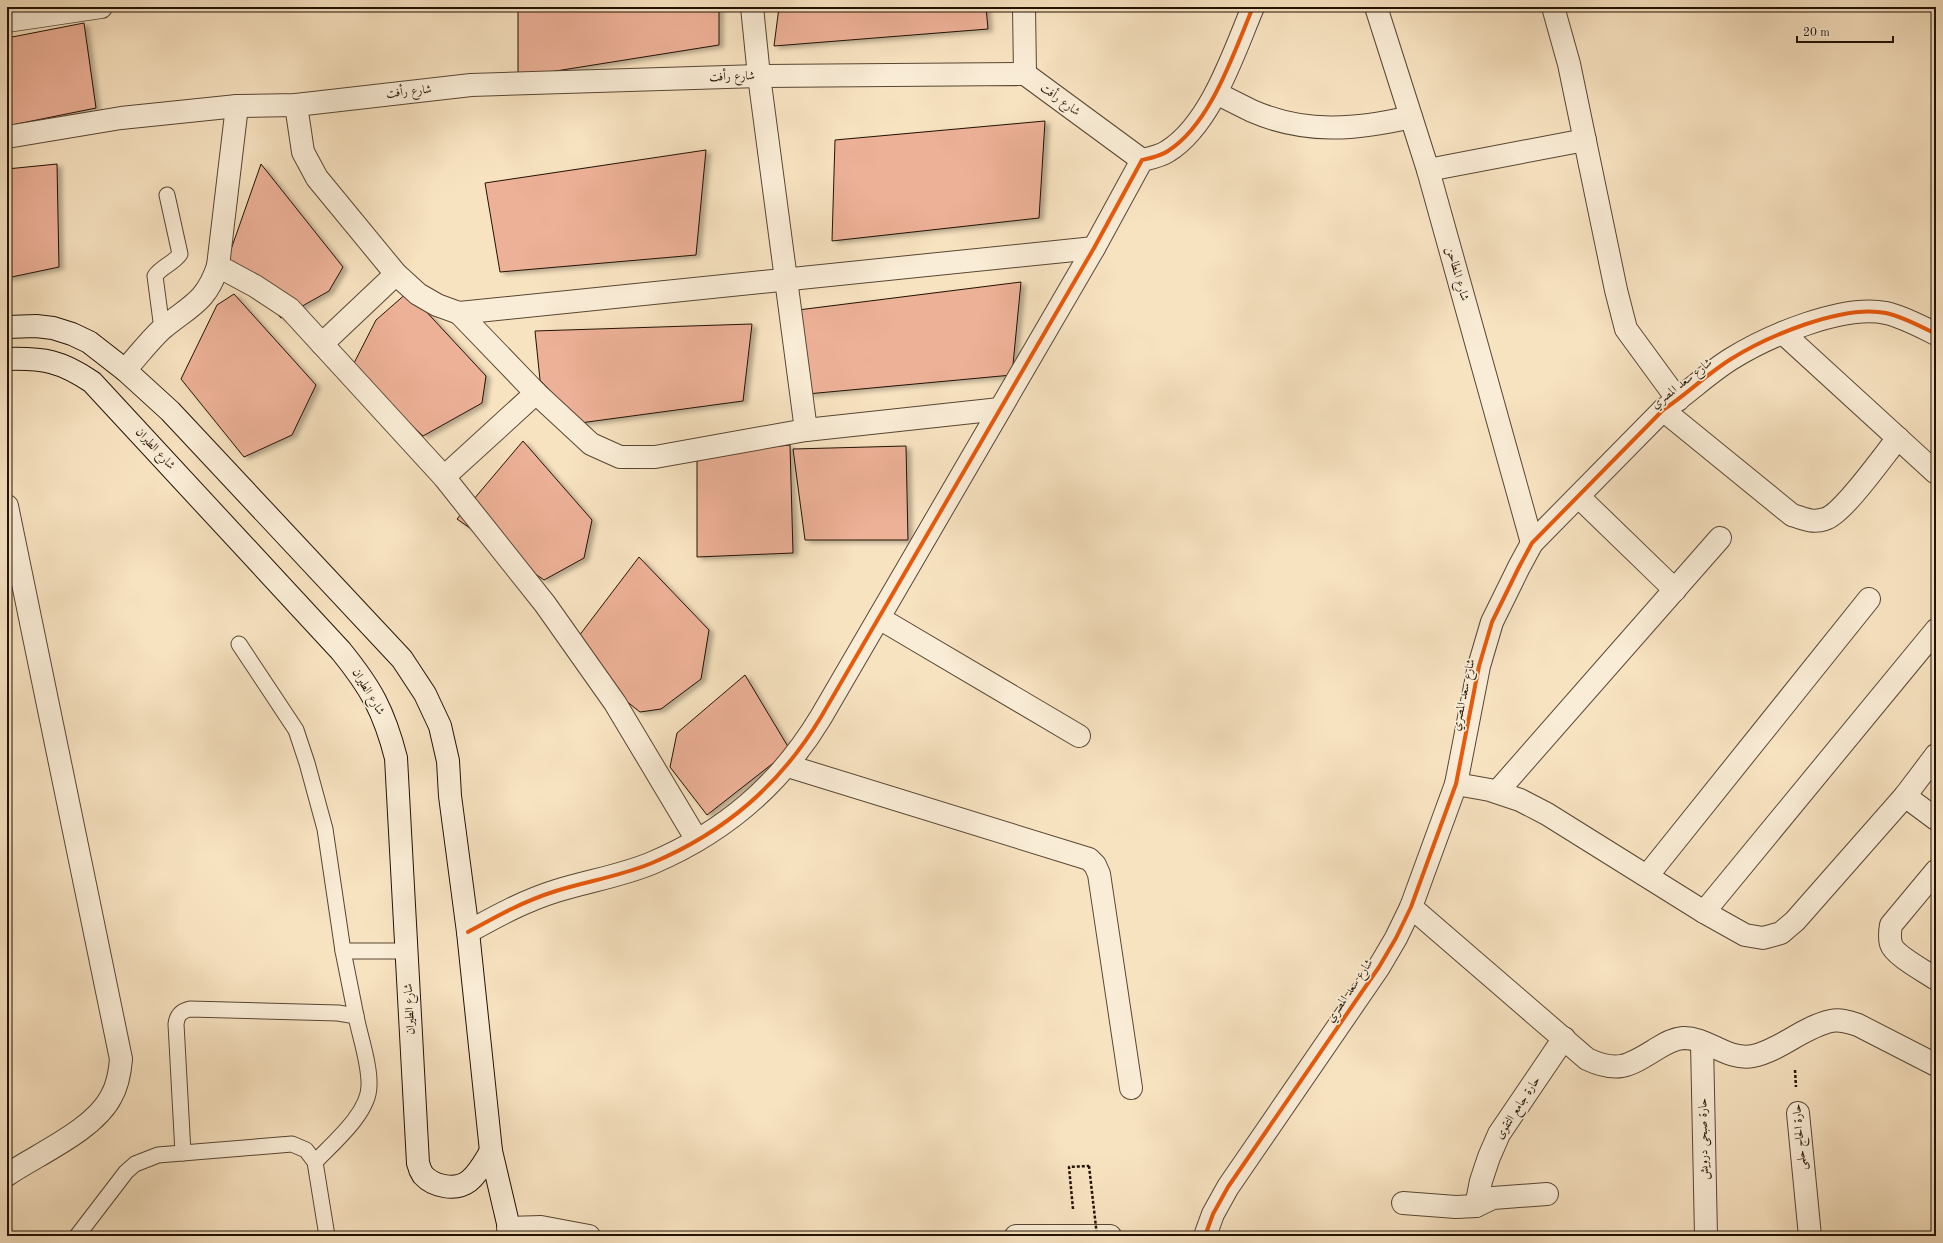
<svg xmlns="http://www.w3.org/2000/svg" width="1943" height="1243" viewBox="0 0 1943 1243" font-family="'Old Standard TT',Amiri,serif">
<style>
.building{fill:#edb197;stroke:#221204;filter:url(#shadow)}
.lines{fill:none;stroke-linecap:round;stroke-linejoin:round}
.lane-casing{stroke:#584633;stroke-width:17}
.street-casing{stroke:#584633;stroke-width:24}
.secondary-casing{stroke:#221204;stroke-width:24}
.path{stroke:#221204;stroke-width:2.5;stroke-dasharray:3 2;stroke-linecap:butt}
.lane{stroke:#faedd7;stroke-width:15}
.street{stroke:#faedd7;stroke-width:22}
.secondary{stroke:#faedd7;stroke-width:22}
.path-bridge{stroke:#221204;stroke-width:2.5;stroke-dasharray:3 2;stroke-linecap:butt}
.cycleway-casing{stroke:#faedd7;stroke-width:6}
.cycleway{stroke:#e8590c;stroke-width:4}
.labels{text-anchor:middle;dominant-baseline:central;stroke-width:3.5;stroke-linejoin:round;paint-order:stroke}
.street-label{font-size:12px;fill:#221204;stroke:#faedd7}
</style>
<defs>
<filter id="shadow"><feDropShadow dx="4.5" dy="2.5" stdDeviation="2" flood-color="#0004"/></filter>
</defs>
<rect width="100%" height="100%" fill="#f8e3c1"/>
<filter id="stains"><feTurbulence type="fractalNoise" baseFrequency=".005" numOctaves="4"/><feColorMatrix values="0 0 0 0 .2 0 0 0 0 .09 0 0 0 0 .02 0 0 0 .5 -.17"/></filter>
<radialGradient id="worn" r=".72"><stop offset=".6" stop-color="#630" stop-opacity="0"/><stop offset="1" stop-color="#630" stop-opacity=".3"/></radialGradient>
<g class="building">
<path d="M 518,7 L 719,7 L 719,45 L 518,77 Z"/>
<path d="M 779,7 L 986,7 L 988,29 L 774,46 Z"/>
<path d="M 84,23 L 96,108 L 7,126 L 7,38 Z"/>
<path d="M 1045,121 L 1039,218 L 832,241 L 835,140 Z"/>
<path d="M 706,150 L 696,255 L 500,272 L 485,183 Z"/>
<path d="M 57,164 L 59,267 L 7,278 L 7,169 Z"/>
<path d="M 261,164 L 343,267 L 329,291 L 281,318 L 228,258 Z"/>
<path d="M 1021,282 L 1012,375 L 807,394 L 798,310 Z"/>
<path d="M 408,292 L 486,376 L 482,403 L 423,436 L 351,369 L 376,320 Z"/>
<path d="M 234,294 L 316,385 L 292,435 L 244,457 L 181,379 L 217,305 Z"/>
<path d="M 752,324 L 743,401 L 580,423 L 540,380 L 535,331 Z"/>
<path d="M 523,441 L 592,520 L 584,558 L 544,580 L 457,519 Z"/>
<path d="M 790,445 L 793,553 L 697,557 L 697,455 Z"/>
<path d="M 906,446 L 908,540 L 805,540 L 793,449 Z"/>
<path d="M 639,557 L 709,630 L 701,679 L 661,709 L 640,712 L 566,653 Z"/>
<path d="M 745,675 L 790,750 L 707,815 L 670,767 L 677,733 Z"/>
</g>
<g class="lines">
<defs>
<g id="lane">
<path d="M 162,329 L 155,276 C 162,266 173,264 180,254 L 167,195"/>
<path d="M 239,644 L 296,730 L 307,763 L 325,829 L 343,951 L 356,1016"/>
<path d="M 343,951 L 407,951"/>
<path d="M 183,1153 L 176,1024 C 177,1015 181,1011 190,1009 L 338,1013 L 356,1016 C 360,1037 370,1065 369,1086 C 369,1113 333,1143 315,1162"/>
<path d="M 77,1236 L 126,1172 L 135,1164 L 158,1155 L 292,1144 L 306,1150 L 315,1162 L 327,1236"/>
</g>
<g id="street">
<path d="M 752,7 L 759,76 L 806,430"/>
<path d="M 1024,7 L 1025,74"/>
<path d="M 1376,7 L 1428,170 L 1532,543"/>
<path d="M 1553,7 L 1569,64 L 1616,290 L 1626,329 L 1678,400"/>
<path d="M 7,21 L 101,7"/>
<path d="M 1216,93 C 1228,99 1240,105 1252,111 C 1305,134 1356,130 1411,117"/>
<path d="M 296,105 L 303,152 L 317,178 L 396,274 L 418,294 L 437,305 L 459,313 L 1094,248"/>
<path d="M 7,137 L 121,118 L 237,106 L 296,105 L 471,85 L 759,76 L 1025,74 L 1142,160"/>
<path d="M 1428,170 L 1585,140"/>
<path d="M 218,266 L 255,286 L 290,309 L 444,477 L 545,604 L 615,703 L 697,840"/>
<path d="M 459,313 L 536,393 L 591,444 L 620,457 L 655,457 L 806,430 L 1000,409"/>
<path d="M 1783,333 L 1936,473"/>
<path d="M 322,344 L 396,274"/>
<path d="M 125,370 C 137,357 149,341 162,329 C 189,306 206,303 218,266 L 237,106"/>
<path d="M 1663,410 L 1792,515 C 1804,519 1813,523 1825,519 C 1843,514 1884,455 1898,438"/>
<path d="M 444,477 L 536,393"/>
<path d="M 1579,497 L 1675,590"/>
<path d="M 7,506 L 121,1059 C 120,1072 118,1085 111,1097 C 94,1130 38,1154 7,1175"/>
<path d="M 879,618 L 1079,736"/>
<path d="M 788,766 L 1089,859 L 1095,865 L 1099,874 L 1131,1088"/>
<path d="M 1456,784 L 1490,790 L 1520,800 L 1547,814 L 1704,912 L 1745,935 L 1763,938 L 1781,933 L 1795,921 L 1905,796 L 1936,755"/>
<path d="M 1497,792 L 1720,538"/>
<path d="M 1905,796 L 1936,819"/>
<path d="M 1936,871 L 1891,925 C 1890,931 1889,937 1891,944 C 1894,955 1926,972 1936,979"/>
<path d="M 1647,876 L 1869,599"/>
<path d="M 1411,907 L 1587,1059 C 1619,1074 1630,1065 1658,1048 C 1666,1043 1673,1039 1683,1038 C 1707,1037 1727,1061 1753,1056 C 1781,1050 1803,1027 1831,1021 C 1840,1019 1849,1022 1858,1025 L 1936,1065"/>
<path d="M 1704,912 L 1936,630"/>
<path d="M 468,932 C 497,916 524,901 556,891 C 588,881 621,876 652,863 C 725,832 780,785 821,717 L 1094,248 L 1142,160 C 1151,158 1161,156 1168,151 C 1211,124 1234,52 1253,7"/>
<path d="M 1702,1043 L 1706,1236"/>
<path d="M 1798,1113 L 1810,1236"/>
<path d="M 1403,1203 L 1456,1207 L 1476,1206 L 1493,1198 L 1547,1194"/>
<path d="M 1476,1206 L 1481,1181 L 1489,1157 L 1499,1134 L 1564,1038"/>
<path d="M 508,1228 L 541,1227 L 589,1236"/>
<path d="M 1016,1236 L 1110,1236"/>
<path d="M 1205,1236 L 1213,1214 L 1228,1187 L 1379,967 L 1396,938 L 1411,907 L 1456,784 L 1479,666 L 1492,622 L 1519,567 L 1532,543 L 1663,410 C 1687,394 1707,374 1731,359 C 1768,336 1843,304 1886,313 C 1901,316 1922,327 1936,334"/>
</g>
<g id="secondary">
<path d="M 7,327 L 36,326 L 53,328 L 72,334 L 89,342 L 125,370 L 170,411 L 402,659 L 425,694 L 440,726 L 448,761 L 450,796 L 468,932 L 491,1151 L 511,1236"/>
<path d="M 7,359 C 44,358 61,361 92,382 L 341,651 C 371,688 384,711 396,758 L 418,1163 C 419,1167 421,1172 423,1175 C 434,1187 456,1191 469,1181 C 479,1173 485,1161 491,1151"/>
</g>
</defs>
<use href="#lane" class="lane-casing"/>
<use href="#street" class="street-casing"/>
<use href="#secondary" class="secondary-casing"/>
<g class="path">
<path d="M 1795,1070 L 1796,1087"/>
<path d="M 1073,1209 L 1069,1167 L 1089,1166"/>
</g>
<use href="#lane" class="lane"/>
<use href="#street" class="street"/>
<use href="#secondary" class="secondary"/>
<path class="path-bridge" d="M 1089,1166 L 1097,1236"/>
<defs>
<g id="cycleway">
<path d="M 468,932 C 497,916 524,901 556,891 C 588,881 621,876 652,863 C 725,832 780,785 821,717 L 1094,248 L 1142,160 C 1151,158 1161,156 1168,151 C 1211,124 1234,52 1253,7"/>
<path d="M 1205,1236 L 1213,1214 L 1228,1187 L 1379,967 L 1396,938 L 1411,907 L 1456,784 L 1479,666 L 1492,622 L 1519,567 L 1532,543 L 1663,410 C 1687,394 1707,374 1731,359 C 1768,336 1843,304 1886,313 C 1901,316 1922,327 1936,334"/>
</g>
</defs>
<use href="#cycleway" class="cycleway-casing"/>
<use href="#cycleway" class="cycleway"/>
</g>
<g class="labels">
<g class="street-label">
<text transform="translate(732 77) rotate(-2)">شارع رأفت</text>
<text transform="translate(409 92) rotate(-6)">شارع رأفت</text>
<text transform="translate(1060 100) rotate(36)">شارع رأفت</text>
<text transform="translate(1457 274) rotate(74)">شارع المطاحن</text>
<text transform="translate(1682 384) rotate(-38)">شارع سعد المصري</text>
<text transform="translate(155 449) rotate(47)">شارع الطيران</text>
<text transform="translate(368 692) rotate(59)">شارع الطيران</text>
<text transform="translate(1464 695) rotate(-78)">شارع سعد المصري</text>
<text transform="translate(1350 991) rotate(-56)">شارع سعد المصري</text>
<text transform="translate(410 1009) rotate(-93)">شارع الطيران</text>
<text transform="translate(1518 1108) rotate(-57)">حارة جامع التقوى</text>
<text transform="translate(1800 1137) rotate(-95)">حارة الحاج حلمى</text>
<text transform="translate(1704 1139) rotate(-91)">حارة صبحى درويش</text>
</g>
</g>
<rect width="1943" height="1243" fill="none" stroke="#f8e3c1" stroke-width="24"/>
<rect x="8" y="8" width="1927" height="1227" fill="none" stroke="#221204" stroke-width="2"/>
<rect x="12" y="12" width="1919" height="1219" fill="none" stroke="#221204"/>
<path d="M1797 36v6h96v-6" fill="none" stroke="#221204" stroke-width="2"/>
<text x="1803" y="36" font-size="12" fill="#221204" stroke="#faedd7" stroke-width="3" paint-order="stroke">20 m</text>
<rect width="100%" height="100%" filter="url(#stains)"/>
<rect width="100%" height="100%" fill="url(#worn)"/>
</svg>
